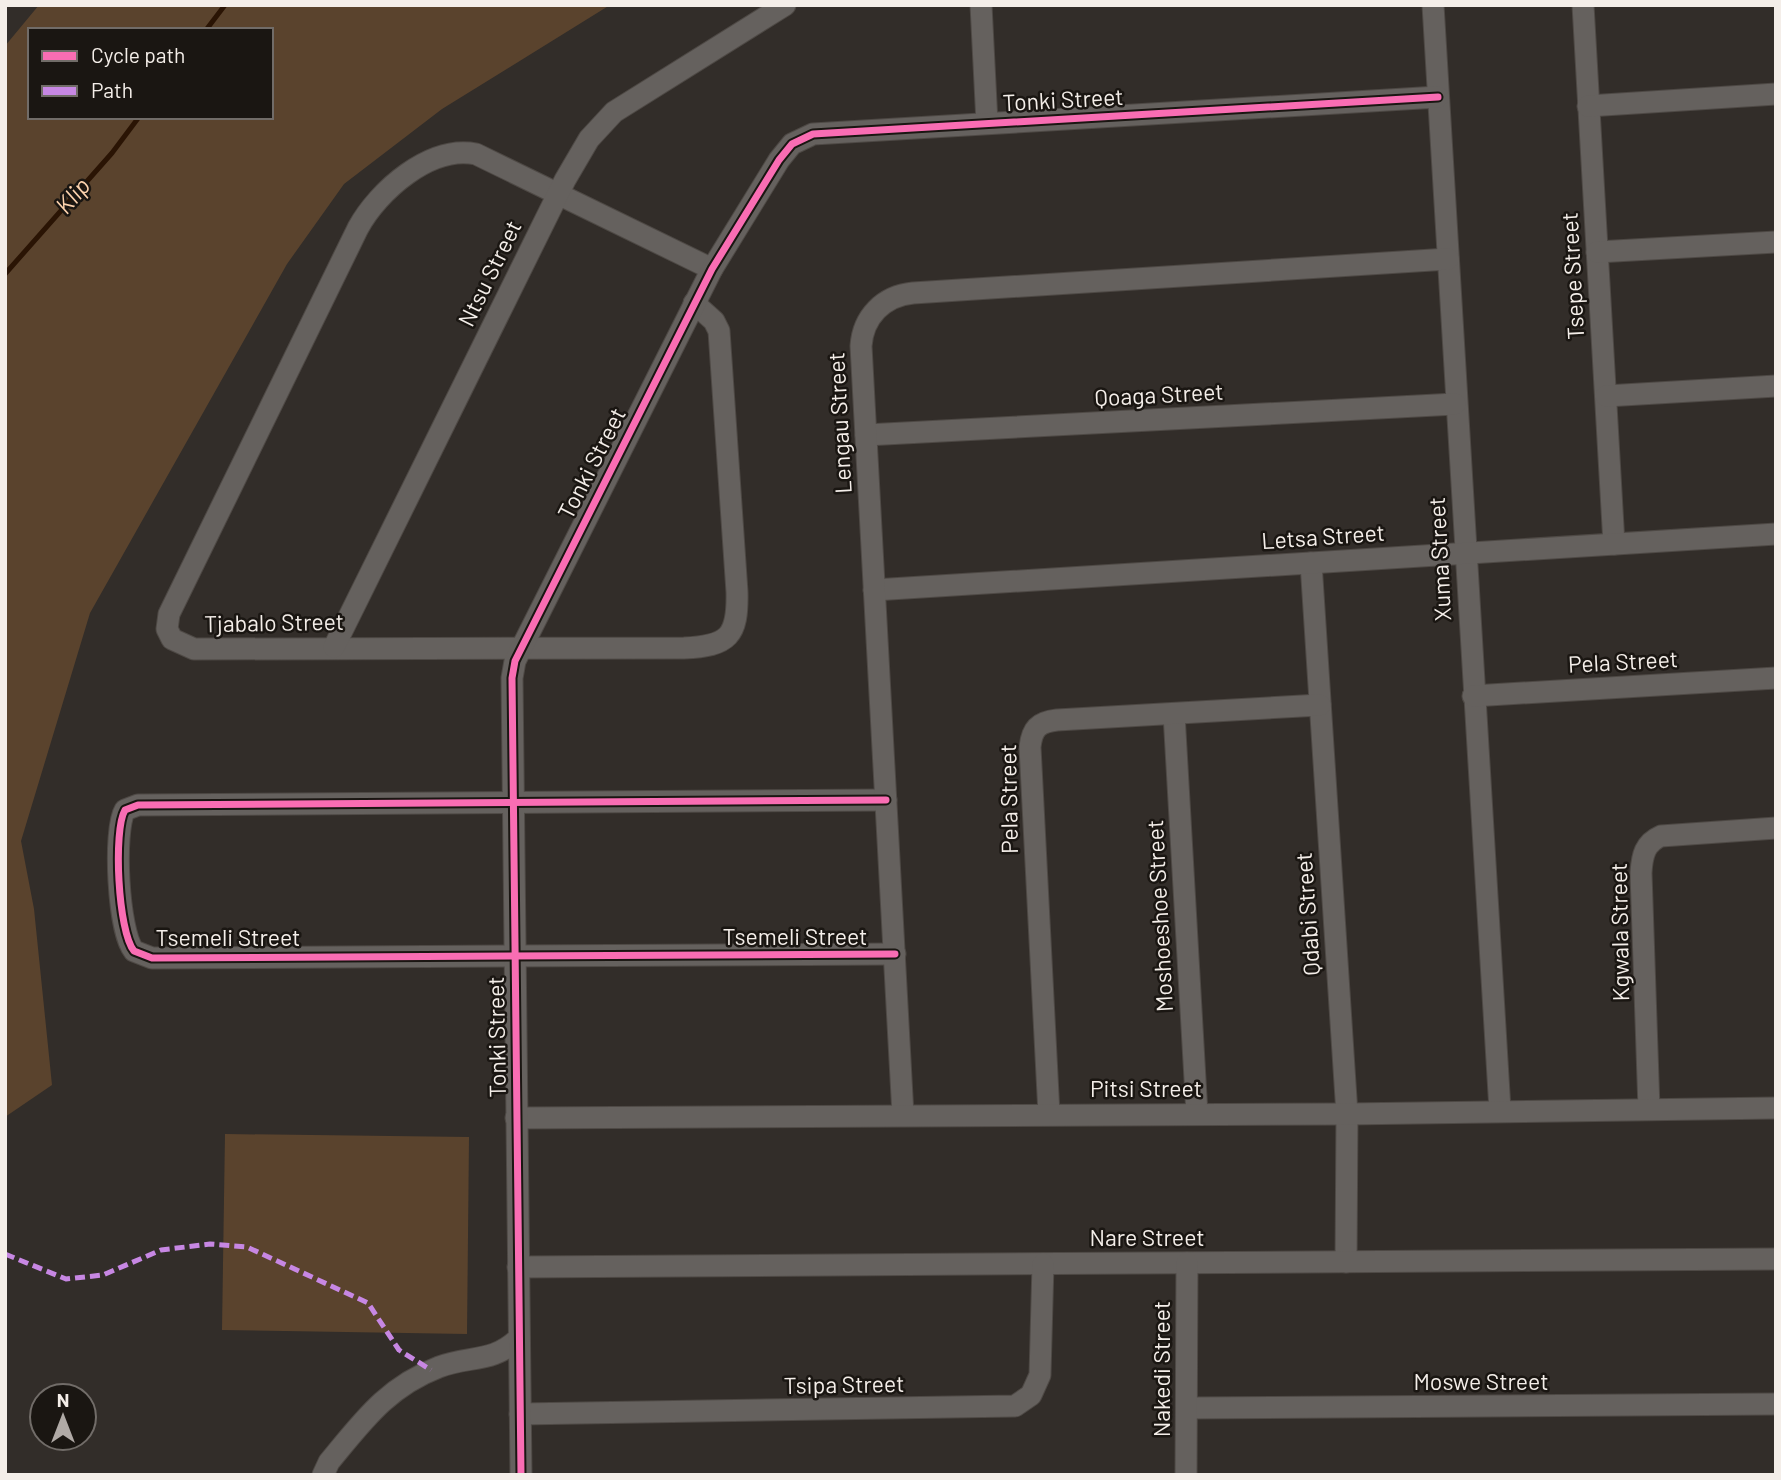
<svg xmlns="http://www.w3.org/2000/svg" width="1781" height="1480" viewBox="0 0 1781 1480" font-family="Barlow,sans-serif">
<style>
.green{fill:#5a432d;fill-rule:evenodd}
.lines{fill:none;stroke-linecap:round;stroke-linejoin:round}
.stream{stroke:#2a1404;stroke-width:5}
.minor-casing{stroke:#4e4945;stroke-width:23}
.minor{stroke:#65615e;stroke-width:21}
.quiet{stroke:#c787e3;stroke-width:5;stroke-dasharray:10 5;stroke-linecap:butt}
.cycleway-casing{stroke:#1a1612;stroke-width:11}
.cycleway{stroke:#f96db3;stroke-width:7}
.labels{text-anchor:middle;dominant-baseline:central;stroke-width:5;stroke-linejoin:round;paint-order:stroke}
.street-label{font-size:23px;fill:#f4eee9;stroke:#1a1612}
.water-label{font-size:24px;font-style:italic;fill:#fcd2ad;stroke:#1a1612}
</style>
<rect width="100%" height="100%" fill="#322d29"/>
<g class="green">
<path d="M 39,5 L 610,5 L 442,109 L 344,184 L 287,264 L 90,613 L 21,841 L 34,909 L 52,1085 L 5,1117 L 5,46 ZM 30,30 L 271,30 L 271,117 L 30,117 Z"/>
<path d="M 225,1134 L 469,1137 L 467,1334 L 222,1330 Z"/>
</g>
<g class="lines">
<g class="stream">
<path d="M 206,30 L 225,5"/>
<path d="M 5,274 L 112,153 L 139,117"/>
</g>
<defs>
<g id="minor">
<path d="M 981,5 L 987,123"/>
<path d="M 1433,5 L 1500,1110"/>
<path d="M 1583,5 L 1614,544"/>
<path d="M 1588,106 L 1776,94"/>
<path d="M 1597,252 L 1776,242"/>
<path d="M 694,303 L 714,321 L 719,331 L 737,592 C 738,636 729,646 684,648 L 194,649 L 172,639 L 167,629 L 169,614 L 358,228 C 378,191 430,145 476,154 L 712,269"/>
<path d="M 1606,396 L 1776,386"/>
<path d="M 866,435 L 1455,404"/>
<path d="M 1311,563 L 1347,1114 L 1346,1262"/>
<path d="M 874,590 L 1776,534"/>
<path d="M 334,647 L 565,180 L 589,139 L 614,112 L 785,5"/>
<path d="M 1473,696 L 1776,678"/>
<path d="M 1174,714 L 1197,1114"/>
<path d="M 886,800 L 138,805 L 125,810 C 113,830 118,932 134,951 L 152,958 L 895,954"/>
<path d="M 1649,1109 L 1641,873 C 1642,855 1645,843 1661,836 L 1776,828"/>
<path d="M 1049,1114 L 1030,747 C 1032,729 1038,722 1057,720 L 1320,705"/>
<path d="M 903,1115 L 861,346 C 863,317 883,296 913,293 L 1448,259"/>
<path d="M 516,1118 L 1347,1114 L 1776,1108"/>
<path d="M 518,1267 L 1776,1259"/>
<path d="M 1187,1408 L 1776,1404"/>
<path d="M 520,1414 L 1015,1406 L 1031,1395 L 1040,1375 L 1043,1264"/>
<path d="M 323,1475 L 329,1462 C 363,1421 387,1387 439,1367 C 469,1355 492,1364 519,1338"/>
<path d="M 521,1475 L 512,678 L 515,661 L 712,269 L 779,160 L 792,144 L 813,134 L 1438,97"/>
<path d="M 1186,1475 L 1187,1263"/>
</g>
</defs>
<use href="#minor" class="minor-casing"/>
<use href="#minor" class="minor"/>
<path class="quiet" d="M 5,1254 L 66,1279 L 103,1275 L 161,1250 L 210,1244 L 247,1247 L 368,1303 L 399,1350 L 431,1370"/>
<defs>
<g id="cycleway">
<path d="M 886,800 L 138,805 L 125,810 C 113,830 118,932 134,951 L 152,958 L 895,954"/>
<path d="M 521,1475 L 512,678 L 515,661 L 712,269 L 779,160 L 792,144 L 813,134 L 1438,97"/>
</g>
</defs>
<use href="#cycleway" class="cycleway-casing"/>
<use href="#cycleway" class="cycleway"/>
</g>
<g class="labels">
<g class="street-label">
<text transform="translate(1063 99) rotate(-3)">Tonki Street</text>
<text transform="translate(489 273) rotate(-64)">Ntsu Street</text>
<text transform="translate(1572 276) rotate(-93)">Tsepe Street</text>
<text transform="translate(1159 394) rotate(-3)">Qoaga Street</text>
<text transform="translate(839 423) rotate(-93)">Lengau Street</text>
<text transform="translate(591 463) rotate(-63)">Tonki Street</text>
<text transform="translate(1323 536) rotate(-4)">Letsa Street</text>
<text transform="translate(1439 559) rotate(-93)">Xuma Street</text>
<text transform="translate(274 622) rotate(-1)">Tjabalo Street</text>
<text transform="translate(1623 661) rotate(-3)">Pela Street</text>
<text transform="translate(1008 799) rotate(-91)">Pela Street</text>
<text transform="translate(1307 914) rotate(-94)">Qdabi Street</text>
<text transform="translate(1159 916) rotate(-93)">Moshoeshoe Street</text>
<text transform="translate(1619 932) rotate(-91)">Kgwala Street</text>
<text x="795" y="936">Tsemeli Street</text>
<text x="228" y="937">Tsemeli Street</text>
<text transform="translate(496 1037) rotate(-91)">Tonki Street</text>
<text x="1146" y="1088">Pitsi Street</text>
<text x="1147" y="1237">Nare Street</text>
<text transform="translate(1161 1369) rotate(-90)">Nakedi Street</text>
<text x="1481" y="1381">Moswe Street</text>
<text transform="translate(844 1384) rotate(-1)">Tsipa Street</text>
</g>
<g class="water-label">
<text transform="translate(72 195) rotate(-49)">Klip</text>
</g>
</g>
<rect width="1781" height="1480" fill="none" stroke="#f4eee9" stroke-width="14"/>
<rect x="28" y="28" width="245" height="91" fill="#1a1612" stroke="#716c68" stroke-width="2"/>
<rect x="42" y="51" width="35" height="10" fill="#f96db3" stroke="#716c68" stroke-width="2"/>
<text x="91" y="63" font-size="21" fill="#f4eee9">Cycle path</text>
<rect x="42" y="86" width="35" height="10" fill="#c787e3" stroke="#716c68" stroke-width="2"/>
<text x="91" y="98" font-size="21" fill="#f4eee9">Path</text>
<g transform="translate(63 1417)"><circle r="33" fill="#1a1612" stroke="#716c68" stroke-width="2"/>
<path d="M0-5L12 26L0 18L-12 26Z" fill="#b0aaa6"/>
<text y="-10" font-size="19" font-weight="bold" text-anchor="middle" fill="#f4eee9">N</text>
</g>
</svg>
